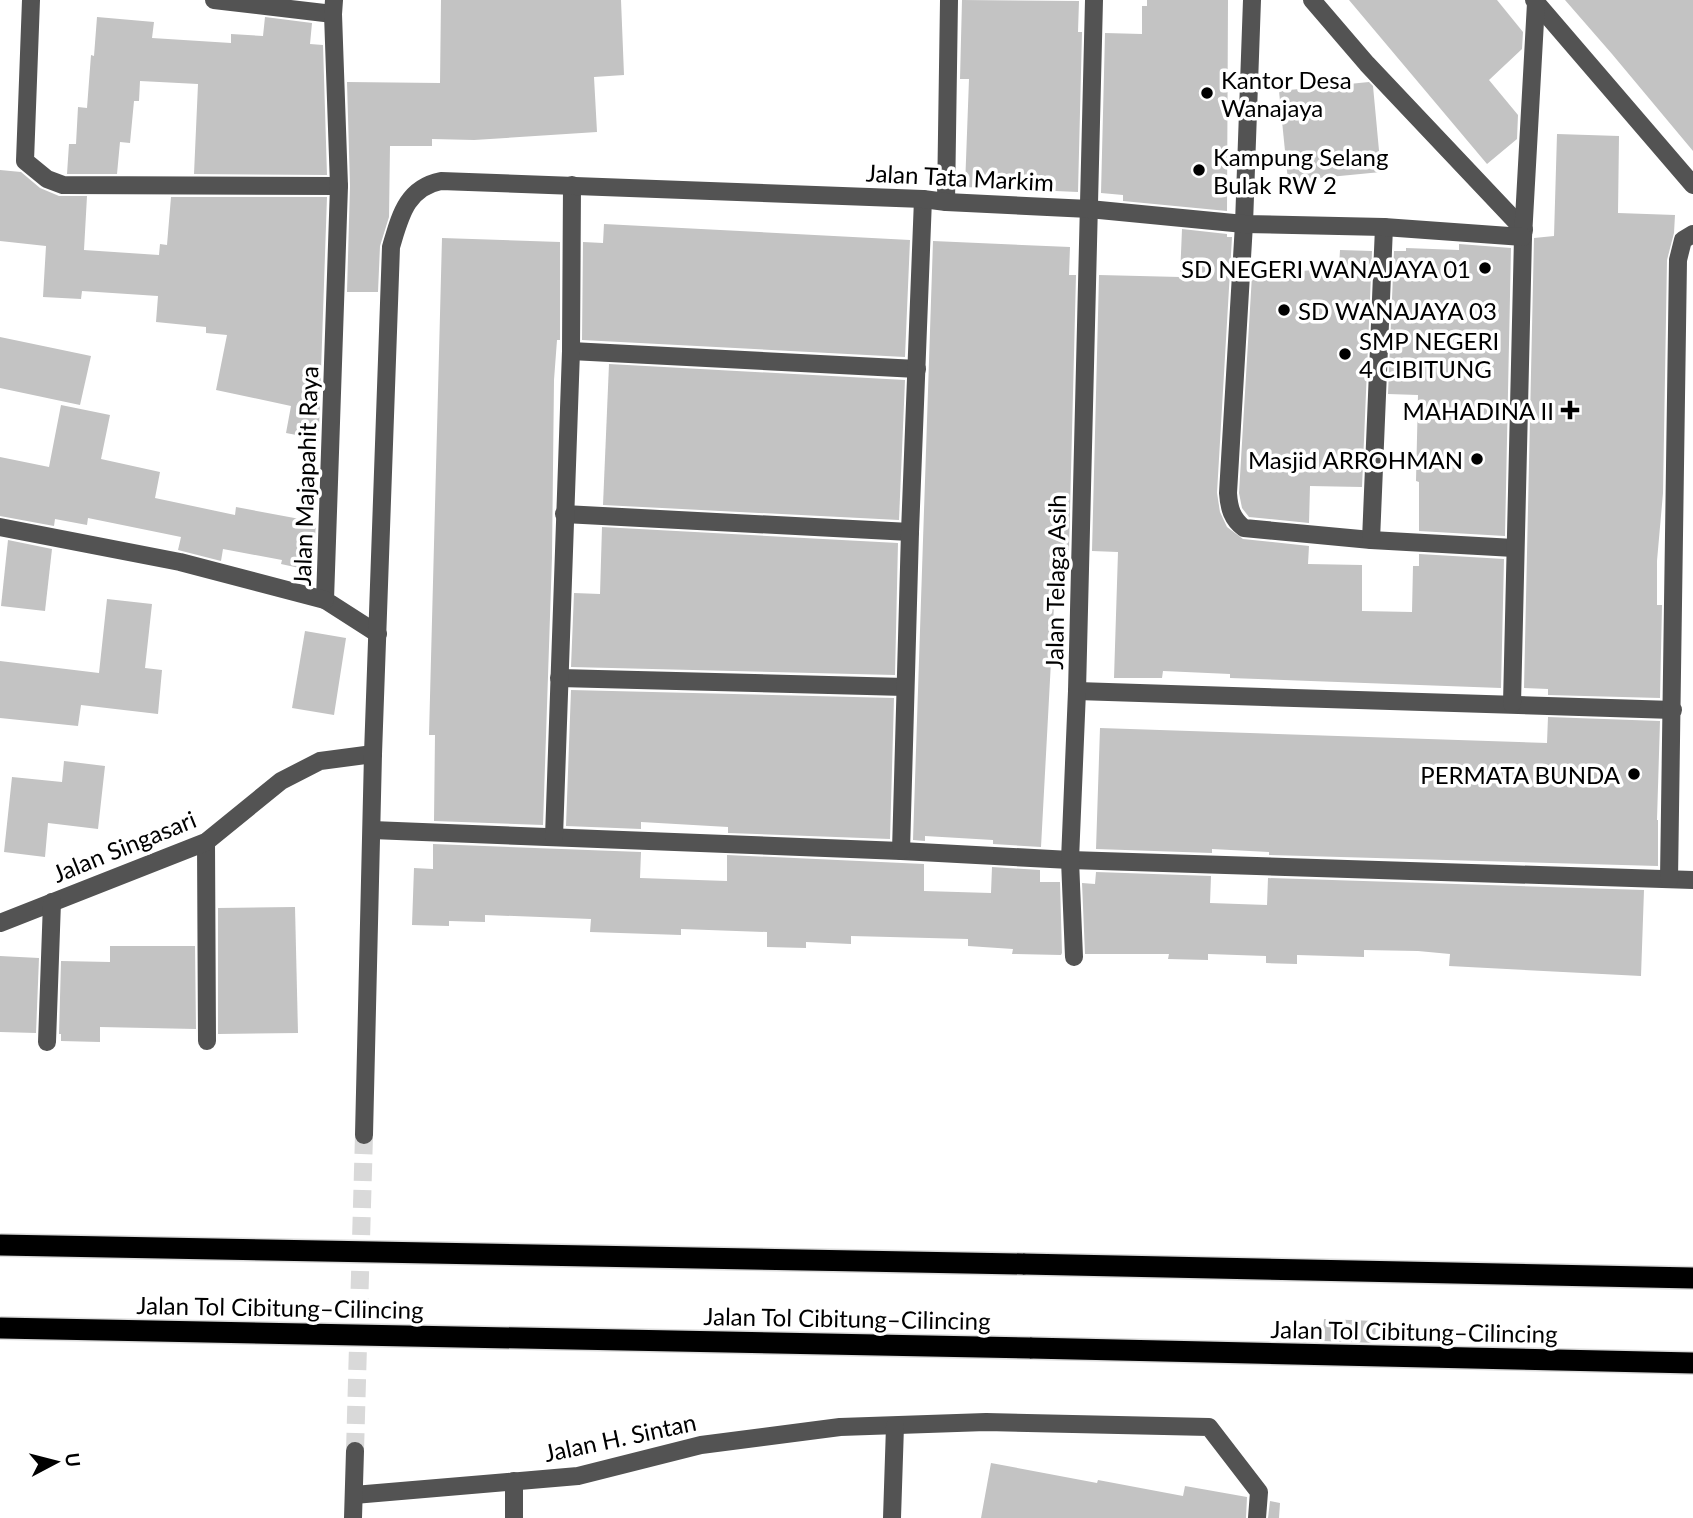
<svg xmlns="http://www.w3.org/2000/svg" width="1693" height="1518" viewBox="0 0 1693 1518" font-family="Lato,sans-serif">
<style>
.building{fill:#c3c3c3}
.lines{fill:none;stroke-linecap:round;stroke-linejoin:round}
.minor-tunnel{stroke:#d9d9d9;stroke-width:18;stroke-dasharray:18 9;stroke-linecap:butt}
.highway-casing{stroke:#dbdbdb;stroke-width:24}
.minor{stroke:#535353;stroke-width:18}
.highway{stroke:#000;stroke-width:21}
.highway-bridge-casing{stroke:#dbdbdb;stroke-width:24;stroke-linecap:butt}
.highway-bridge{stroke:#000;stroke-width:21}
.poi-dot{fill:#000;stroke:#fff;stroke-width:2.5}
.labels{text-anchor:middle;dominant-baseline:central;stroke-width:7;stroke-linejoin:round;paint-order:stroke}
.poi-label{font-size:24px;fill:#000;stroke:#fff;text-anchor:start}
.street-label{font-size:24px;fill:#000;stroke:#fff}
</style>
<rect width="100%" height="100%" fill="#fff"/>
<g class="building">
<path d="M 441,0 L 621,0 L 624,75 L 594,77 L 597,132 L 474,140 L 432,139 L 432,146 L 390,146 L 389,217 L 380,246 L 378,292 L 347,292 L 350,186 L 347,82 L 440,83 Z"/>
<path d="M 962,0 L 1079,1 L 1078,32 L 1082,32 L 1078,192 L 965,187 L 969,79 L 960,79 Z"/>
<path d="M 1147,0 L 1228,0 L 1227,211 L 1123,201 L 1123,195 L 1101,193 L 1105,33 L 1142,34 L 1142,6 L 1147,6 Z"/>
<path d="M 1349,0 L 1497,0 L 1523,32 L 1522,49 L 1489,80 L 1518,115 L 1517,139 L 1487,164 Z"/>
<path d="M 1565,0 L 1693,0 L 1693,151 L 1612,54 Z"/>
<path d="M 97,17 L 154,22 L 152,38 L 231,43 L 231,34 L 263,36 L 265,17 L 312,23 L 310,44 L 323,45 L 327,175 L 194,174 L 198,84 L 140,81 L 139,101 L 134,101 L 130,143 L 120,142 L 117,174 L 67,174 L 69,144 L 76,144 L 78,107 L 87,108 L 91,55 L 94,56 Z"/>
<path d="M 1369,82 L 1373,86 L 1381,172 L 1288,181 L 1279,91 Z"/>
<path d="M 1557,134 L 1619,136 L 1618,213 L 1675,215 L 1674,233 L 1667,260 L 1663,493 L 1657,561 L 1657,605 L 1662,605 L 1660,698 L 1548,695 L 1548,689 L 1524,688 L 1534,238 L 1554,236 Z"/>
<path d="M 0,170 L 21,172 L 40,188 L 59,196 L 87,196 L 84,250 L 159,255 L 160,244 L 167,245 L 171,197 L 327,197 L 319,429 L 317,439 L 286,433 L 291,406 L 216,390 L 227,335 L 206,333 L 206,327 L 156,322 L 158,296 L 82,291 L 81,299 L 43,297 L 46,246 L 0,241 Z"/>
<path d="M 604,224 L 910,240 L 905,357 L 582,340 L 583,242 L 603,243 Z"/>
<path d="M 1182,229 L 1227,234 L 1227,237 L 1232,237 L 1217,493 L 1220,512 L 1227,527 L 1243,539 L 1309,546 L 1308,564 L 1362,565 L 1362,611 L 1412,612 L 1413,566 L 1419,566 L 1419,554 L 1504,559 L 1501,688 L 1230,678 L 1230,674 L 1163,671 L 1162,678 L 1114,678 L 1118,552 L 1092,551 L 1099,275 L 1180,277 Z"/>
<path d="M 442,238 L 560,242 L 560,340 L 557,340 L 554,380 L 552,557 L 543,825 L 434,821 L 435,735 L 429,735 Z"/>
<path d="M 933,241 L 1070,247 L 1069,275 L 1076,275 L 1069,550 L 1057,550 L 1041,847 L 993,844 L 993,840 L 925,836 L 925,841 L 913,840 Z"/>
<path d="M 1459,244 L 1511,248 L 1505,536 L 1419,531 L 1419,482 L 1416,481 L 1418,395 L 1388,394 L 1394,251 L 1406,251 L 1406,248 L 1459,250 Z"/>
<path d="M 1340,250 L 1372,251 L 1362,487 L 1310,486 L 1309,523 L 1249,517 L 1242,508 L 1239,493 L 1252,275 L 1339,268 Z"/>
<path d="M 0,337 L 91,356 L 80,405 L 0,388 Z"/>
<path d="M 609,364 L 905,380 L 899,520 L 603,505 Z"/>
<path d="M 61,405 L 110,415 L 101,459 L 160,472 L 155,498 L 235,515 L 236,507 L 316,522 L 313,571 L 281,564 L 282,560 L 223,549 L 221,561 L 178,550 L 181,537 L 88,518 L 87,525 L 55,519 L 54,526 L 0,516 L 0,457 L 49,467 Z"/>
<path d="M 602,527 L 898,543 L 895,675 L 571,667 L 574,593 L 600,594 Z"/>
<path d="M 8,540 L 52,549 L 45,611 L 1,606 Z"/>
<path d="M 107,599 L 152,604 L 145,668 L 162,670 L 158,714 L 81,705 L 78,726 L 0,718 L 0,661 L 99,673 Z"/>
<path d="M 305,631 L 346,638 L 334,715 L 292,708 Z"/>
<path d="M 571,690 L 894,698 L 890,839 L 728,833 L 728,827 L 641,822 L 641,829 L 566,826 Z"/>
<path d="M 1548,717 L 1660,721 L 1657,820 L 1658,820 L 1658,866 L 1269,855 L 1269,852 L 1212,849 L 1212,853 L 1096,849 L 1100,728 L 1547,743 Z"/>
<path d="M 64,761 L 105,766 L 98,829 L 48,823 L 45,857 L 4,852 L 12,777 L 62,782 Z"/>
<path d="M 433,844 L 641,852 L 640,878 L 727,881 L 727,855 L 924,864 L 924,891 L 991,893 L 992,867 L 1040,870 L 1040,882 L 1060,882 L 1062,953 L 1061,955 L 1012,954 L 1013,949 L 968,946 L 968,939 L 851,936 L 851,944 L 806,942 L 806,948 L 767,947 L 767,932 L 681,929 L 681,935 L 590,932 L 591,919 L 485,915 L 485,922 L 449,921 L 449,926 L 412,925 L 414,868 L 433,869 Z"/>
<path d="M 1096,872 L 1211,876 L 1210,903 L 1267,905 L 1268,878 L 1644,890 L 1641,976 L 1449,966 L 1450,954 L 1418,951 L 1364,950 L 1364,957 L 1297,955 L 1297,964 L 1266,963 L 1266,956 L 1208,954 L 1208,960 L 1168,959 L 1169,954 L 1085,954 L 1082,883 L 1095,884 Z"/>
<path d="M 295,907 L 298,1033 L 218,1034 L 218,908 Z"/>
<path d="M 110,946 L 195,946 L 196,1029 L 100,1027 L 100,1042 L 61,1041 L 61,1034 L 59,1034 L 61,961 L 110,962 Z"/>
<path d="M 0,956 L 39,958 L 36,1033 L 0,1032 Z"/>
<path d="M 1324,1319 L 1376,1321 L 1375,1343 L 1322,1341 Z"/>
<path d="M 991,1463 L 1097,1483 L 1098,1480 L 1183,1496 L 1185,1486 L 1247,1497 L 1246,1518 L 981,1518 Z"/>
<path d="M 1270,1501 L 1280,1503 L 1279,1518 L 1268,1518 Z"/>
</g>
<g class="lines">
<path class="minor-tunnel" d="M 355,1451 L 364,1135"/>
<defs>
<g id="highway">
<path d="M 1023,1264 L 1693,1278"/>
<path d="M 1030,1348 L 1693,1363"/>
</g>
</defs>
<use href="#highway" class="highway-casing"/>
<g class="minor">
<path d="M 31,0 L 25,161 L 47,179 L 63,185 L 339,186"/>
<path d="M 214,0 L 333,14"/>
<path d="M 334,0 L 333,14 L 339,186 L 325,600 L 378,634"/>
<path d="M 1252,0 L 1244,224 L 1228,493 C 1229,508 1232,519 1244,528 L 1371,540 L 1514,548"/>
<path d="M 1312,0 L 1367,64 L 1524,230"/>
<path d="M 1534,0 L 1693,185"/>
<path d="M 946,202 L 949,0"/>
<path d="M 571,351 L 917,369"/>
<path d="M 564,514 L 910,532"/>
<path d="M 0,527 L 180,562 L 325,600"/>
<path d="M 1371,540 L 1384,227"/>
<path d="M 559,678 L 905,687"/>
<path d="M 1077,691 L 1673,710"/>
<path d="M 1512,704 L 1523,237 L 1536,3"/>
<path d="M 372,830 L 901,851 L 1070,860 L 1693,880"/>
<path d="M 554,837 L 571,351 L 572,185"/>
<path d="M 206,842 L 207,1041"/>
<path d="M 901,851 L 910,532 L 923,199"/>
<path d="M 1669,879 L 1678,260 L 1683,240 L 1693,234"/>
<path d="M 0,923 L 206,842 L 281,781 L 320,761 L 373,754"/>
<path d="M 1074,957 L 1070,860 L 1077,691 L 1094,0"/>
<path d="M 47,1042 L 52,902"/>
<path d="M 364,1135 L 373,754 L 391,247 C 400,217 406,188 441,181 L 923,199 L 946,202 L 1089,209 L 1244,224 L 1384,227 L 1523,237"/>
<path d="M 354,1495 L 578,1476 L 701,1445 L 840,1427 L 986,1422 L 1209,1427 L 1259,1492 L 1257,1518"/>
<path d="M 353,1518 L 355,1451"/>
<path d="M 514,1518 L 514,1481"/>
<path d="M 892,1518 L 895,1426"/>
</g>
<use href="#highway" class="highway"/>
<defs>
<g id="highway-bridge">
<path d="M 0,1245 L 1023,1264"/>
<path d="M 0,1328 L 1030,1348"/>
</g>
</defs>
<use href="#highway-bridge" class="highway-bridge-casing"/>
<use href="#highway-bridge" class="highway-bridge"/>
</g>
<g class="poi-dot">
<circle cx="1207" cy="93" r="7"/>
<circle cx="1199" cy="170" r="7"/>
<circle cx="1485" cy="268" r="7"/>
<circle cx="1284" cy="310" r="7"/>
<circle cx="1345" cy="354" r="7"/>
<path d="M1566.5 399.5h7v7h7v7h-7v7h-7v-7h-7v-7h7z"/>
<circle cx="1477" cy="459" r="7"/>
<circle cx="1634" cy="774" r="7"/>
</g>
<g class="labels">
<g class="poi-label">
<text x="1221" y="79">Kantor Desa<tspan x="1221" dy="28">Wanajaya</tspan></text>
<text x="1213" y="156">Kampung Selang<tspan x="1213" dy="28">Bulak RW 2</tspan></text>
<text x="1471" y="268" text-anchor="end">SD NEGERI WANAJAYA 01</text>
<text x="1298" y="310">SD WANAJAYA 03</text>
<text x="1359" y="340">SMP NEGERI<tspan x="1359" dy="28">4 CIBITUNG</tspan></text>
<text x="1554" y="410" text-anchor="end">MAHADINA II</text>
<text x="1463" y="459" text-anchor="end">Masjid ARROHMAN</text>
<text x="1620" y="774" text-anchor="end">PERMATA BUNDA</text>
</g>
<g class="street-label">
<text transform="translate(960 177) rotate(3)">Jalan Tata Markim</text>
<text transform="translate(305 476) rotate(-88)">Jalan Majapahit Raya</text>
<text transform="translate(1055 582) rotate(-89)">Jalan Telaga Asih</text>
<text transform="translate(124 846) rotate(-22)">Jalan Singasari</text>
<text transform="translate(280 1307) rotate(1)">Jalan Tol Cibitung–Cilincing</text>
<text transform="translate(847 1318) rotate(1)">Jalan Tol Cibitung–Cilincing</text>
<text transform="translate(1414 1331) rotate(1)">Jalan Tol Cibitung–Cilincing</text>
<text transform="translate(620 1437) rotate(-12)">Jalan H. Sintan</text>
</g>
</g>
<g transform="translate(56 1462) rotate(83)" stroke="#ffffff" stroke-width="5" paint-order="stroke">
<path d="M0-5L12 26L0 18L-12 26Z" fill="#000000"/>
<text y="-10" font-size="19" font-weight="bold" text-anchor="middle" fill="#000000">U</text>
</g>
</svg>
